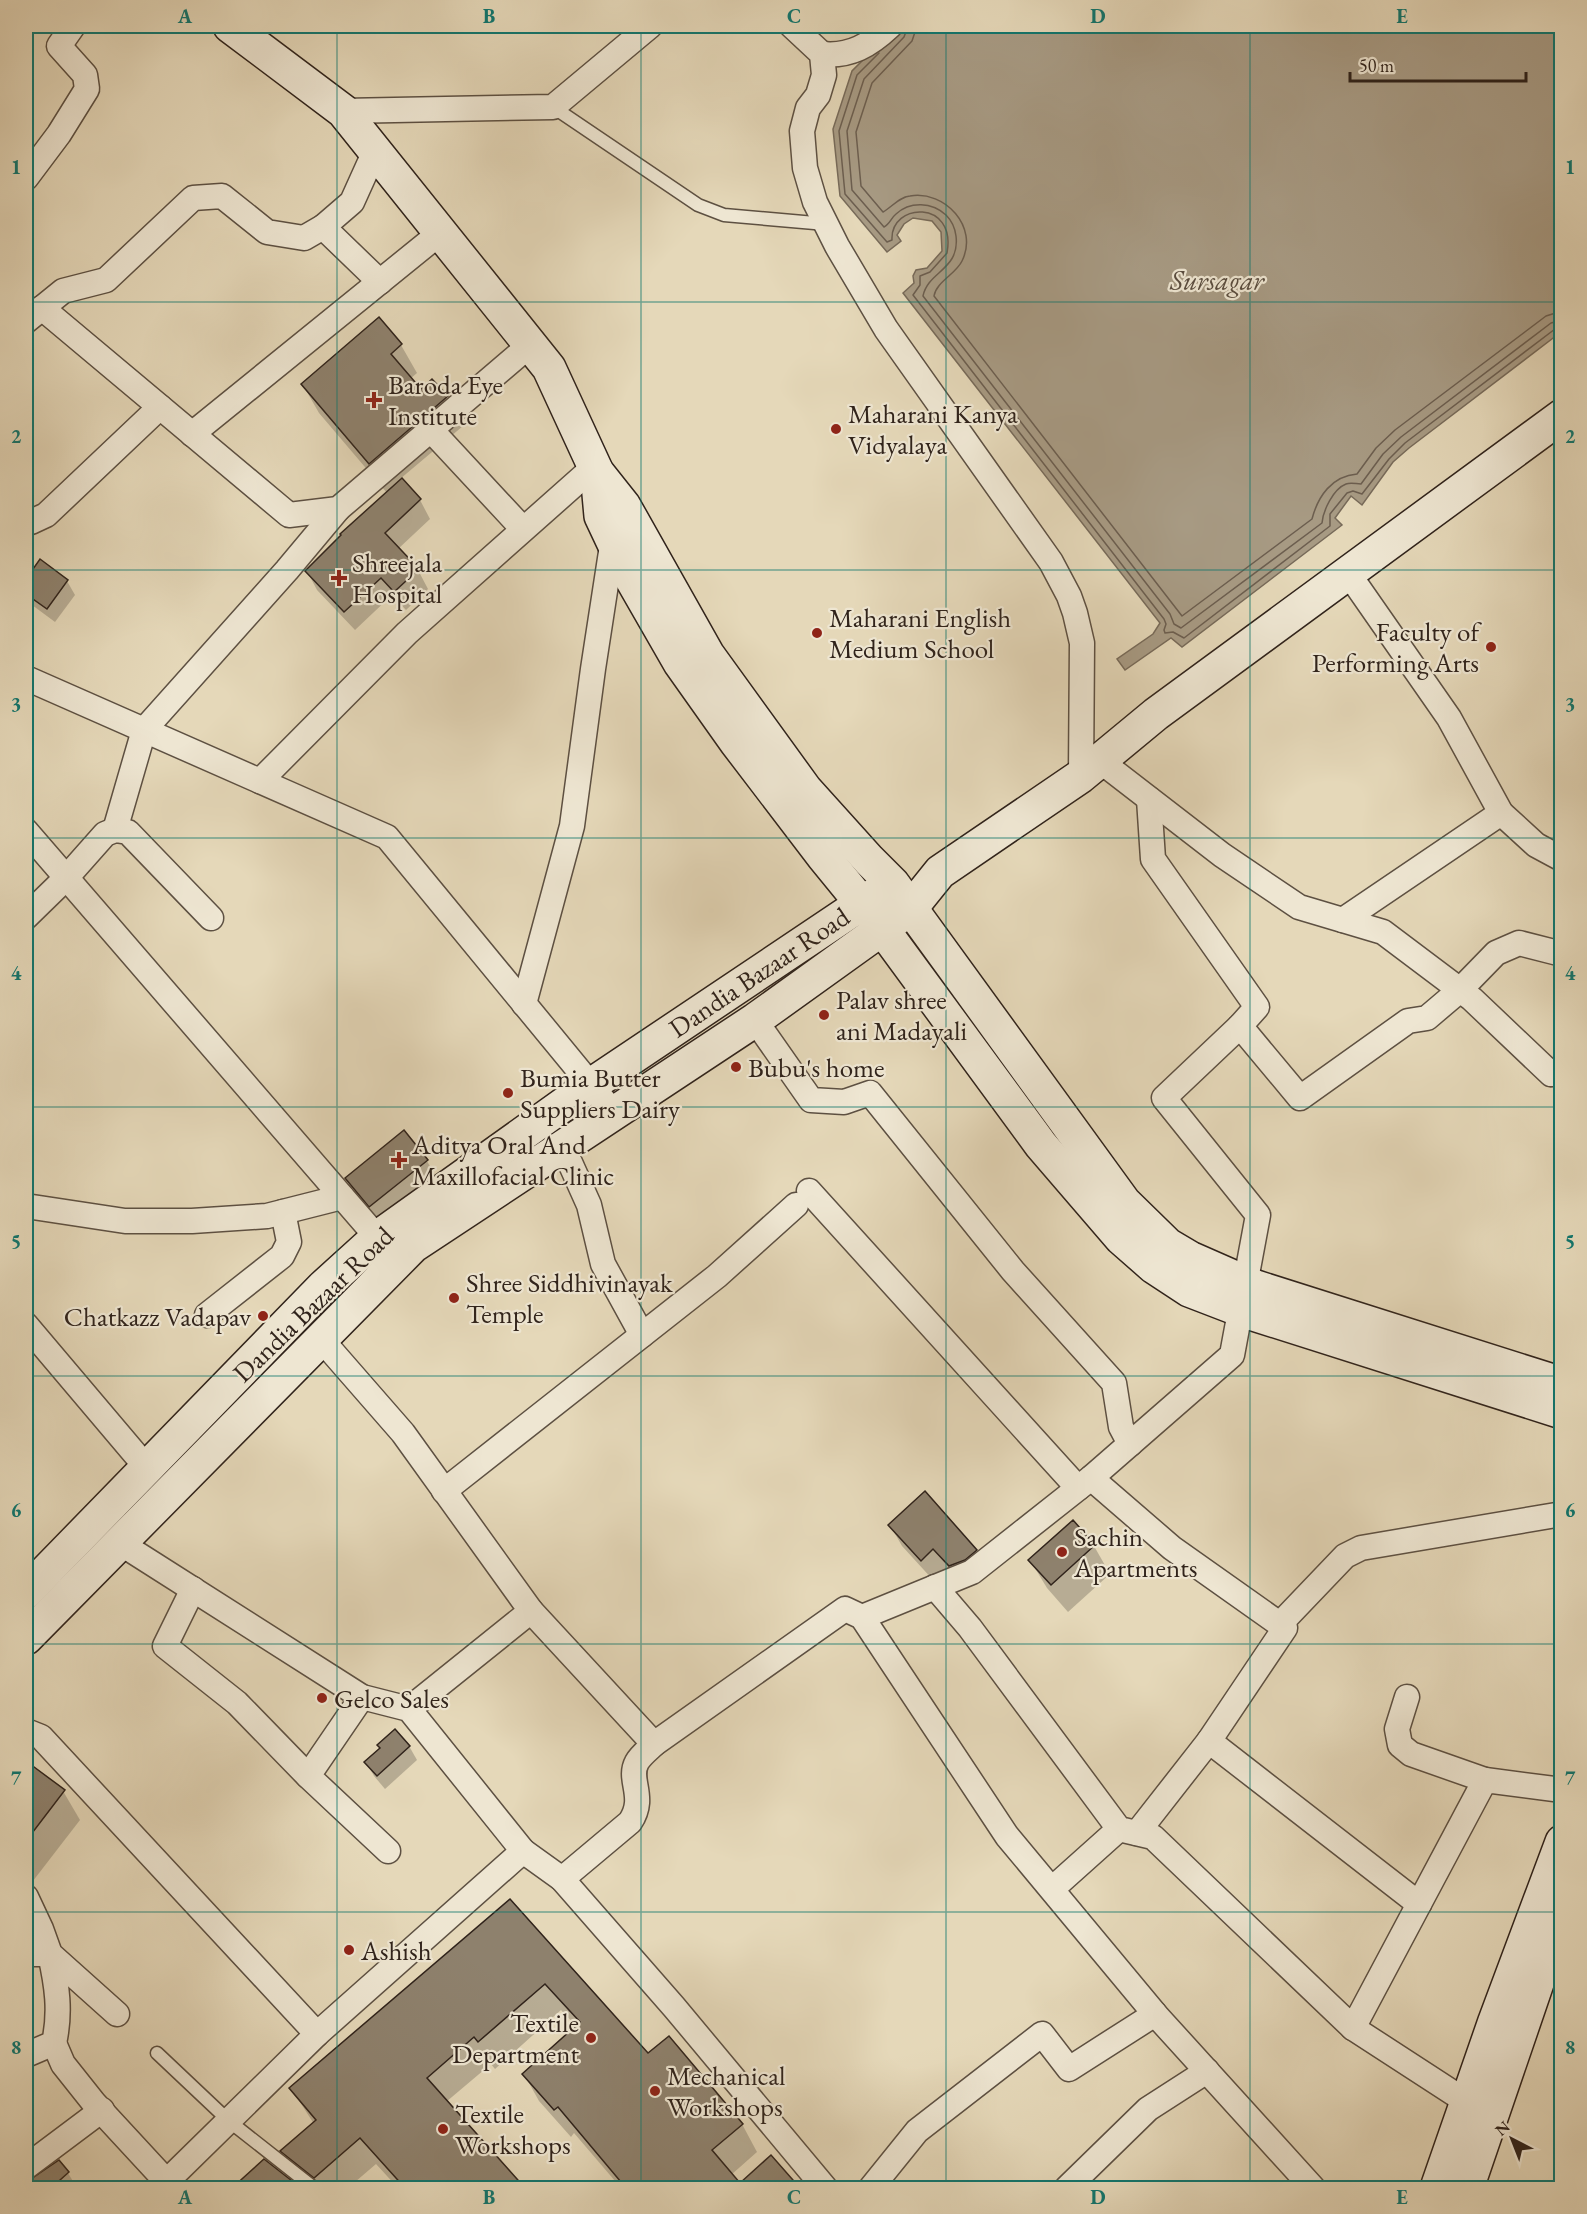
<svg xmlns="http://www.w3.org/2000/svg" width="1587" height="2214" viewBox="0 0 1587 2214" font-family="'EB Garamond',serif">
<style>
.water{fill:#a79a83;stroke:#776a59;stroke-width:1.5}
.shadow{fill:#0003}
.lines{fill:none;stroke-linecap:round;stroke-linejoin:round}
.shore{stroke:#6c5e4f;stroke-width:1.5}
.building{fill:#8e816d;stroke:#30231b;stroke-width:1.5}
.lane-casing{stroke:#5d5042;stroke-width:15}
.street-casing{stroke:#5d5042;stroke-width:27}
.secondary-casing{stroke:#30231b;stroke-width:36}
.lane{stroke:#eee6d2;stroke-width:12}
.street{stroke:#eee6d2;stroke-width:24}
.secondary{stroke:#eee6d2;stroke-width:33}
.grid{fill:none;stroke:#0f766e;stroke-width:1.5;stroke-opacity:0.55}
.poi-dot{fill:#8f2418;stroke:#eee6d2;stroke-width:2}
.labels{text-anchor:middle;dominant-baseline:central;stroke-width:4.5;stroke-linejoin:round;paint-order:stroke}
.poi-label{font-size:27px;fill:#30231b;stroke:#eee6d2;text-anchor:start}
.street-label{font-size:27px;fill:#30231b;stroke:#eee6d2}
.water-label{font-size:28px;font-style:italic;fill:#5a4d3f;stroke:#eee6d2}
.neatline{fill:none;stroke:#0f766e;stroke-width:2}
.grid-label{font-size:20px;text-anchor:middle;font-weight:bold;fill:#0f766e}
</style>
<rect width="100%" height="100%" fill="#e5d8b9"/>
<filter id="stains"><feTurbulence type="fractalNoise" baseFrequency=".00333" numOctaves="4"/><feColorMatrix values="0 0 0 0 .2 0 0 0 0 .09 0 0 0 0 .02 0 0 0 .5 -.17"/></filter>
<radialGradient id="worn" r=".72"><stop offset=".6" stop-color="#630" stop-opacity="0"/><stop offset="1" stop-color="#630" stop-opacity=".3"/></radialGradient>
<path class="water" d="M 897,26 L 1561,26 L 1561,332 L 1409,448 L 1393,462 L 1362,505 L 1351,496 L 1335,518 L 1342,525 L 1182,647 L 1171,638 L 1125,670 L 1117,659 L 1153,634 L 1160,623 L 903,293 L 914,283 L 913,276 L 916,270 L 927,268 L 942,251 L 941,232 L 932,221 L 913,218 L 904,224 L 897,235 L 901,241 L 887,252 L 840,196 L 833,129 L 852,71 Z"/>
<g class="shadow">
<path d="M 379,319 L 401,345 L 417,373 L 410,379 L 420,391 L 432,381 L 447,397 L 463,426 L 400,479 L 420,500 L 430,519 L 398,549 L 418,570 L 428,589 L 406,610 L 392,595 L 355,630 L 317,590 L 307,571 L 387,493 L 319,413 L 303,385 Z"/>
<path d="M 40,561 L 67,581 L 75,595 L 55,622 L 28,602 L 26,598 L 26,581 Z"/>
<path d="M 26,882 L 45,912 L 26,931 Z"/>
<path d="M 427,1161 L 439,1182 L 382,1227 L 359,1199 L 347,1178 Z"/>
<path d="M 890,1525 L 976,1551 L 988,1572 L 962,1587 L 946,1569 L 934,1581 L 902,1546 Z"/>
<path d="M 1094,1546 L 1110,1574 L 1068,1612 L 1047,1588 L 1030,1560 Z"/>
<path d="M 409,1746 L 417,1760 L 385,1789 L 374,1776 L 366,1762 Z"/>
<path d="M 26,1762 L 63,1791 L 80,1820 L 26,1890 Z"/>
<path d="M 510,1901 L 648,2055 L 742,2124 L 757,2152 L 731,2175 L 740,2185 L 771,2157 L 798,2188 L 621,2188 L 574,2133 L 571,2137 L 539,2101 L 524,2074 L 577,2027 L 561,2010 L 495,2069 L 491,2064 L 446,2102 L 523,2188 L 398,2188 L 376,2164 L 348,2188 L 311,2188 L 298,2178 L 282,2151 L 314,2124 L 291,2088 Z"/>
<path d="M 264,2161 L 299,2188 L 234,2188 Z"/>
<path d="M 58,2162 L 68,2173 L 77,2188 L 26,2188 L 29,2182 Z"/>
</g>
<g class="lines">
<g class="shore">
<path d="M 908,26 L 904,37 L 864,79 L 847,131 L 852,190 L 884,227 C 890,224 891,218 896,214 C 910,201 932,202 946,215 C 952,221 955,228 956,236 C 960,270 928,271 923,296 L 1170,614 L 1174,624 L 1181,628 L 1322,523 C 1323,511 1333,489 1346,484 C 1351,482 1356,484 1361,484 L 1383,454 L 1401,437 L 1551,323 L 1562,320"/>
<path d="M 917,26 L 912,41 L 872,83 L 856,132 L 861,186 L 883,212 C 892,207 899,197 910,196 C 945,190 979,227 962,261 C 956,274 936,282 934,296 L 1182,616 L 1312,519 C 1318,496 1332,476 1357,474 L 1376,448 L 1395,430 L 1546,316 L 1562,311"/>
<path d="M 879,53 L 857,75 L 839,131 L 845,194 L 887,242 L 892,240 C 890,202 957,199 947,253 L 930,272 L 920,276 L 920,285 L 913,295 L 1164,619 L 1166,624 L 1164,630 L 1165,633 L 1173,632 L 1184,638 L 1330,526 L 1330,514 L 1347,493 L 1353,491 L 1362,494 L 1389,459 L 1405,443 L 1555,329 L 1562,327"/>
</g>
</g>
<g class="building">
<path d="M 379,317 L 402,344 L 391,354 L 421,389 L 432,379 L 448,396 L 369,464 L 301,384 Z"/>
<path d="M 402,478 L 421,499 L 385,533 L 419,569 L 394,592 L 381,578 L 344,612 L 305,571 L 341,535 L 340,534 Z"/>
<path d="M 40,559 L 68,580 L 47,609 L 26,594 L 26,579 Z"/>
<path d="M 404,1130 L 428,1160 L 369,1207 L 345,1178 Z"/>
<path d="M 925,1491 L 977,1550 L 965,1560 L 949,1566 L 933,1549 L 921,1561 L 888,1525 Z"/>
<path d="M 1073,1520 L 1095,1545 L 1051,1585 L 1028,1560 Z"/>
<path d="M 395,1729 L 410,1746 L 377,1776 L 364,1762 L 380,1748 L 377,1745 Z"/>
<path d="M 26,1761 L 65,1790 L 26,1841 Z"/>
<path d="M 510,1899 L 648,2053 L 669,2036 L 743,2124 L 712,2150 L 740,2183 L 771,2155 L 800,2188 L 626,2188 L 558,2107 L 554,2110 L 522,2074 L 580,2022 L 545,1984 L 478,2042 L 474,2037 L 427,2078 L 525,2188 L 405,2188 L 360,2138 L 314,2178 L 280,2151 L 316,2120 L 289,2088 Z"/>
<path d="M 264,2159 L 301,2188 L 232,2188 Z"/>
<path d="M 59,2160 L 69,2172 L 51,2188 L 26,2188 L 26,2183 L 28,2181 Z"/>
</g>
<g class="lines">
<defs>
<g id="lane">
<path d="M 553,107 L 698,205 L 724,215 L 826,224"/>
<path d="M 157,2053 L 229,2121 L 314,2188"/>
</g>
<g id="street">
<path d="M 792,26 L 822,54 L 824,75 L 818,95 L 808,108 L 802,131 L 805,168 L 815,202 L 837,246 L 886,329 L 1051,562 L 1069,596 L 1075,613 L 1082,643 L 1081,776"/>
<path d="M 822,54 C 850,57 870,45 890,26"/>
<path d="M 343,111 L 553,107 L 650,26"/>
<path d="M 26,178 L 59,134 L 87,89 L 85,75 L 59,46 L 73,26"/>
<path d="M 323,227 L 380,282"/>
<path d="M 42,308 L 289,515 L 338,509 L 530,345"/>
<path d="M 26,321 L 63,291 L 106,280 L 193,198 L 222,196 L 267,232 L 304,238 L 323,227 L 352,202 L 375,151"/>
<path d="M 431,430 L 523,529"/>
<path d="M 192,434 L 440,233"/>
<path d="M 26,522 L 31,522 L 46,515 L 160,407"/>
<path d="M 1348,573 L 1449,718 L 1501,813 L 1536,845 L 1562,859"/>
<path d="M 26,678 L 387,837 L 614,1113"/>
<path d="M 1099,760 L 1222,855 L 1299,907 L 1383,932 L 1472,999 L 1551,1074 L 1562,1070"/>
<path d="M 260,781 L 407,633 L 595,466"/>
<path d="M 115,830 L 144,730 L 287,570 L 338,509"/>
<path d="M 26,831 L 389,1251"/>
<path d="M 26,917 L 66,878 L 105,834 L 115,830 L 128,832 L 211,918"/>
<path d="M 1343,920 L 1501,813"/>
<path d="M 524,1004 L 572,826 L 593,669 L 613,539"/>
<path d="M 755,1020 L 811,1100 L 844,1102 L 870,1093 L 1013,1271 L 1114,1383 L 1121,1427 L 1130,1444"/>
<path d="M 1240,1026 L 1300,1098 L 1408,1021 L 1427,1018 L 1460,990 L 1496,953 L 1519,943 L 1562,954"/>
<path d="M 563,1147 L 589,1205 L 603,1264 L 642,1335"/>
<path d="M 809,1191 L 1078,1488"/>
<path d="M 26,1206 L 125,1221 L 192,1221 L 267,1216 L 342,1197"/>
<path d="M 207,1315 L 282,1256 L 289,1242 L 283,1212"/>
<path d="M 26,1325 L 147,1468"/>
<path d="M 321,1339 L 403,1433 L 531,1611 L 409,1709"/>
<path d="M 1091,1478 L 1172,1548 L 1285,1628 L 1209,1741"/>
<path d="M 444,1491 L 717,1276 L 796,1205"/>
<path d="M 120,1543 L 362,1697 L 409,1709 L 523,1851 L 317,2034 L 160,2188"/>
<path d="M 935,1587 L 970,1628 L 1119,1829 L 1153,1837 L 1353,2028 L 1485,1780 L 1562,1790"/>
<path d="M 193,1589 L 165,1646 L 237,1703 L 308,1776"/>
<path d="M 862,1617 L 972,1572 L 1091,1478 L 1232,1355 L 1258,1215 L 1164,1098 L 1240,1026 L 1257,1007 L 1153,859 L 1149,799"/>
<path d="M 1280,1624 L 1345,1556 L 1361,1548 L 1562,1514"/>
<path d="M 362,1697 L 308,1776 L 388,1851"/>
<path d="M 1407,1697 L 1397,1729 L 1400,1745 L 1411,1754 L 1485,1780"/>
<path d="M 26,1731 L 41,1737 L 317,2034"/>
<path d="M 654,1744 L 845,1609 L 862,1617 L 1007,1836 L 1155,2014 L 1313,2188"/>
<path d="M 1137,1833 L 1209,1741 L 1419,1904"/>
<path d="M 523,1851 L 562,1879 L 630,1822 C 647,1797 627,1780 637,1762 C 641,1755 649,1749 654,1744 L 531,1611"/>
<path d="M 562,1879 L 674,2007 L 825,2188"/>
<path d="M 1052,1889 L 1119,1829"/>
<path d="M 26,1897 L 41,1929 L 50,1954 L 117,2014"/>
<path d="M 26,1954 L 50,1954 C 57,1985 61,2012 54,2043 L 26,2055"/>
<path d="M 1353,2028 L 1467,2102 L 1480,2108"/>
<path d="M 54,2043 L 63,2064 L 94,2103 L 167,2182"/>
<path d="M 26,2167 L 102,2110"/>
<path d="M 871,2188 L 917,2131 L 1042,2034 L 1069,2069 L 1155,2014"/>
<path d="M 1067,2188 L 1148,2109 L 1207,2071"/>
</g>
<g id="secondary">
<path d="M 230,26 L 343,111 L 549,368 L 597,472 L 624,506 L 708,655 L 805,789 L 869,860 L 893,884 L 1124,1202 L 1168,1245 L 1190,1258 L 1256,1287 L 1562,1384"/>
<path d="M 597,472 L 601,516 L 626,569 L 680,663 L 736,742 L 823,856 L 881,927 L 1041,1145 L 1121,1238 L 1154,1267 L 1189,1290 L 1241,1310 L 1562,1412"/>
<path d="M 26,1592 L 323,1287 L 377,1238 L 591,1085 L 879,892"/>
<path d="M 26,1638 L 413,1246 L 755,1020 L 911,908 L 940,872 L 1081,776 L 1156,714 L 1562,416"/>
<path d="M 1437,2188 L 1495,2021 L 1562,1842"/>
<path d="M 1467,2188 L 1562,1910"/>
</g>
</defs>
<use href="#lane" class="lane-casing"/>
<use href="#street" class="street-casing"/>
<use href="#secondary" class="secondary-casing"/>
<use href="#lane" class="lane"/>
<use href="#street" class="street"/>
<use href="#secondary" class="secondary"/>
</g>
<path class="grid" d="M 337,26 L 337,2188M 641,26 L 641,2188M 946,26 L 946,2188M 1250,26 L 1250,2188M 26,302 L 1562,302M 26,570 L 1562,570M 26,838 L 1562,838M 26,1107 L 1562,1107M 26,1376 L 1562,1376M 26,1644 L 1562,1644M 26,1912 L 1562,1912"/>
<g class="poi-dot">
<path d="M371 391h6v6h6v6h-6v6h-6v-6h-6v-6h6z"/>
<circle cx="836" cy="429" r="6"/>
<path d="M336 569h6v6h6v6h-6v6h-6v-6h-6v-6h6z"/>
<circle cx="817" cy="633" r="6"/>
<circle cx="1491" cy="647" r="6"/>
<circle cx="824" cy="1015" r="6"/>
<circle cx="736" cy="1067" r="6"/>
<circle cx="508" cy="1093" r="6"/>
<path d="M396 1151h6v6h6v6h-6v6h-6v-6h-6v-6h6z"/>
<circle cx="454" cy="1298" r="6"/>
<circle cx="263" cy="1316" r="6"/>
<circle cx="1062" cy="1552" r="6"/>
<circle cx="322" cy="1698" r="6"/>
<circle cx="349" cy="1950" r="6"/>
<circle cx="591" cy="2038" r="6"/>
<circle cx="655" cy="2091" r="6"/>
<circle cx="443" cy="2129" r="6"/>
</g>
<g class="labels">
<g class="poi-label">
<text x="388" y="384">Baroda Eye<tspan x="388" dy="31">Institute</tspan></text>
<text x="848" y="413">Maharani Kanya<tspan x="848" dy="31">Vidyalaya</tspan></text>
<text x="352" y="562">Shreejala<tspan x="352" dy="31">Hospital</tspan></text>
<text x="829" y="617">Maharani English<tspan x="829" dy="31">Medium School</tspan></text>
<text x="1479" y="631" text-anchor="end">Faculty of<tspan x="1479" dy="31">Performing Arts</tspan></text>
<text x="836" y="999">Palav shree<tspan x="836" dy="31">ani Madayali</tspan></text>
<text x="748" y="1067">Bubu's home</text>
<text x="520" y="1077">Bumia Butter<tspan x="520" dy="31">Suppliers Dairy</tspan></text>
<text x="412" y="1144">Aditya Oral And<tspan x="412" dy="31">Maxillofacial Clinic</tspan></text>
<text x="466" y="1282">Shree Siddhivinayak<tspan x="466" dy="31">Temple</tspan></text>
<text x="251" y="1316" text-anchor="end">Chatkazz Vadapav</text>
<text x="1074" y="1536">Sachin<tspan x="1074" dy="31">Apartments</tspan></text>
<text x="334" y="1698">Gelco Sales</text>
<text x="361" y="1950">Ashish</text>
<text x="579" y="2022" text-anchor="end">Textile<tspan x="579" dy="31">Department</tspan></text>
<text x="667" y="2075">Mechanical<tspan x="667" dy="31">Workshops</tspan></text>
<text x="455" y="2113">Textile<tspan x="455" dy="31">Workshops</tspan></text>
</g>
<g class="street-label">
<text transform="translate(759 972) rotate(-34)">Dandia Bazaar Road</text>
<text transform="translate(313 1304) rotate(-44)">Dandia Bazaar Road</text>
</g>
<g class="water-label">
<text x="1217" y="280">Sursagar</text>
</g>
</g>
<rect width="1587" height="2214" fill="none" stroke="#e5d8b9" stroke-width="66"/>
<g transform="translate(1512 2139) rotate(318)" stroke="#eee6d2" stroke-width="4.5" paint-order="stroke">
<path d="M0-4.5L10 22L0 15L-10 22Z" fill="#30231b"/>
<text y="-9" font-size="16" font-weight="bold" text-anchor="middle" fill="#30231b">N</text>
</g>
<path d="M1350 72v9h176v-9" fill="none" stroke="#30231b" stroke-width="3"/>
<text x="1359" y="72" font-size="18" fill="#30231b" stroke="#eee6d2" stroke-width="4.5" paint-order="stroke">50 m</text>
<rect x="33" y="33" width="1521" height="2148" class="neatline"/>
<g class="grid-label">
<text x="185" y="23">A</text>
<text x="489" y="23">B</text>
<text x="794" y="23">C</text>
<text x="1098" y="23">D</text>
<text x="1402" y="23">E</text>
<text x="16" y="174">1</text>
<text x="1570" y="174">1</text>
<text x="16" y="443">2</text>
<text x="1570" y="443">2</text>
<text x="16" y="711">3</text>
<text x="1570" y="711">3</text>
<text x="16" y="980">4</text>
<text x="1570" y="980">4</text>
<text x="16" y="1248">5</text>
<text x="1570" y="1248">5</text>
<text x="16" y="1517">6</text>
<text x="1570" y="1517">6</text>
<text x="16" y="1785">7</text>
<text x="1570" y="1785">7</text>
<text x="16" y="2054">8</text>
<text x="1570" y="2054">8</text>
<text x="185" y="2204">A</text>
<text x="489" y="2204">B</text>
<text x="794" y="2204">C</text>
<text x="1098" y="2204">D</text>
<text x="1402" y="2204">E</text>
</g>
<rect width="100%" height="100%" filter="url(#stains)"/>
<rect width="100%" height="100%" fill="url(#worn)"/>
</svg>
